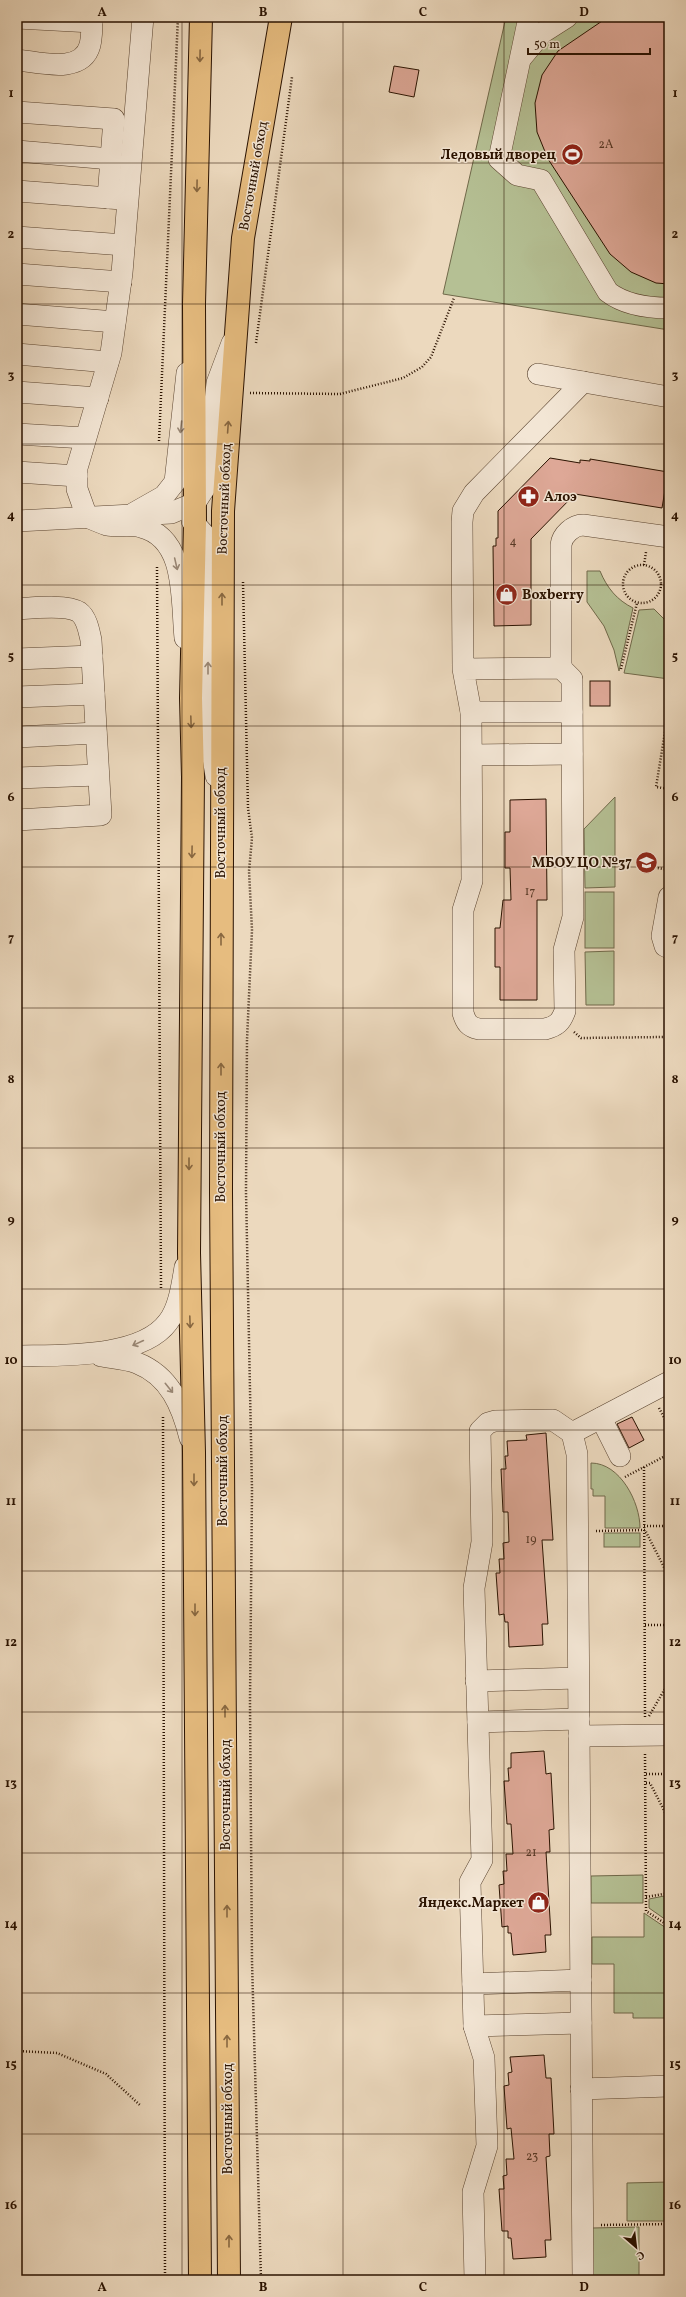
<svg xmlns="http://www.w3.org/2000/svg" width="686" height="2297" viewBox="0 0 686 2297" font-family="Vollkorn,serif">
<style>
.green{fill:#b5c094;stroke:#70694a}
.building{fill:#dea897;stroke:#2a1200}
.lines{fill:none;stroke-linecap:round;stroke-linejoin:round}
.minor-casing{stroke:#5a4430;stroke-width:22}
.major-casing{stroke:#2a1200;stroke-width:24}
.path{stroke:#2a1200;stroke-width:2.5;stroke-dasharray:1 2;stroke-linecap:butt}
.minor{stroke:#f3e6d5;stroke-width:21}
.major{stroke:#e6bc7f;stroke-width:22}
.oneway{stroke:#886740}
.oneway2{stroke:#998775}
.grid{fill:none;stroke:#2a1200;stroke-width:1;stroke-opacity:0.55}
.labels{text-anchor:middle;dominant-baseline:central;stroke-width:3;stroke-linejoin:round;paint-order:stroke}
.number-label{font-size:12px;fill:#573826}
.poi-label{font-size:14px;font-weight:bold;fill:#2a1200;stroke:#f3e6d5;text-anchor:end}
.street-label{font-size:14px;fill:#2a1200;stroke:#f3e6d5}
.neatline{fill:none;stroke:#2a1200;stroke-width:1.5}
.grid-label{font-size:13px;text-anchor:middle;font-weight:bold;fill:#2a1200}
</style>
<rect width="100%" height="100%" fill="#ecd9be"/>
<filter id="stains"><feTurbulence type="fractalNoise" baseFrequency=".005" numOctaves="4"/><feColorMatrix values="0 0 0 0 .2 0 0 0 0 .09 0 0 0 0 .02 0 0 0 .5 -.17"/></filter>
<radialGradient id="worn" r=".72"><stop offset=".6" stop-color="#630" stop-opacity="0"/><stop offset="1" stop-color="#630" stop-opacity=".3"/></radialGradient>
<g class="green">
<path d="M 506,17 L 669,17 L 669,330 L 443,294 Z"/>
<path d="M 587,571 L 600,571 C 607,588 617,600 633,608 L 619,671 L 614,650 L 604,626 L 587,602 Z"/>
<path d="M 654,609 L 669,624 L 669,679 L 624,673 L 639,610 Z"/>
<path d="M 615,797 L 615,887 L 585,888 L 584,829 Z"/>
<rect x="585" y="892" width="29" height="56"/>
<path d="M 614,951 L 614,1005 L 586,1005 L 585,952 Z"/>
<path d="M 591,1463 C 620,1463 640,1502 640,1528 L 605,1528 L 605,1496 L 593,1496 L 593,1489 L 591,1489 Z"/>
<rect x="604" y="1533" width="36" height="14"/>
<path d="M 643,1875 L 643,1903 L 591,1903 L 591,1876 Z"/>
<path d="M 669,1895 L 669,1922 L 649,1908 L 649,1899 Z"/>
<path d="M 644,1913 L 669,1930 L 669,2018 L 633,2018 L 633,2013 L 614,2013 L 614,1964 L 592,1964 L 592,1937 L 644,1937 Z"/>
<path d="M 669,2182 L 669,2221 L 627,2221 L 627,2183 Z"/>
<path d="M 639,2227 L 639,2277 L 593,2277 L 592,2228 Z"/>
</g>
<g class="building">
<path d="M 608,17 L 669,17 L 669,284 L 656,283 L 631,272 L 610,254 L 548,159 L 537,132 L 535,103 L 542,75 L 558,51 Z"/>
<path d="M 394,66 L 419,70 L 414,97 L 389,92 Z"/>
<path d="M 550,458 L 580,463 L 580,460 L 590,461 L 590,459 L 668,472 L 662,508 L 575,494 L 531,539 L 531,625 L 494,626 L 493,546 L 496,546 L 496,538 L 498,538 L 498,511 Z"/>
<rect x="590" y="681" width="20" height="25"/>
<path d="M 546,799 L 547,900 L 537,900 L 537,1000 L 500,1000 L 500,967 L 495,967 L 495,928 L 500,928 L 503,900 L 511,900 L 510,868 L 505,868 L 505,832 L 510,832 L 510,800 Z"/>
<path d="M 632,1417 L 644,1440 L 629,1448 L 617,1424 Z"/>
<path d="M 546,1433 L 553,1540 L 542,1540 L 548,1624 L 542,1624 L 543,1645 L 509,1647 L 508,1622 L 505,1622 L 504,1614 L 499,1615 L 496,1573 L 500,1573 L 499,1559 L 504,1559 L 503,1543 L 509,1542 L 508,1512 L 503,1512 L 501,1469 L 506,1469 L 505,1456 L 508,1456 L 507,1441 L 527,1440 L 526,1435 Z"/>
<path d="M 544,1751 L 546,1774 L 551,1773 L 554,1829 L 549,1830 L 550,1852 L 546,1852 L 551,1935 L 545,1935 L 546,1952 L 513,1955 L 511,1933 L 508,1933 L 508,1926 L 502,1927 L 499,1885 L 504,1884 L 503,1871 L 507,1871 L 506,1854 L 513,1854 L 511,1824 L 507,1824 L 504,1781 L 509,1781 L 508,1768 L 511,1768 L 511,1753 Z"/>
<path d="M 544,2055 L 546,2078 L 551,2078 L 554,2134 L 549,2134 L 550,2156 L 546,2157 L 551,2240 L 545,2240 L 546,2257 L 513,2259 L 511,2238 L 508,2238 L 508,2231 L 502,2231 L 499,2189 L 504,2189 L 503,2176 L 507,2175 L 506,2159 L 514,2159 L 511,2128 L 507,2129 L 504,2086 L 509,2085 L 508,2073 L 512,2072 L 510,2057 Z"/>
</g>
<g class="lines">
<defs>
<g id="minor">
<path d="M 143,17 L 122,273 L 111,353 L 77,468 L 77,489 L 87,517 C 94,520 101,523 107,525 C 118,527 130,524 141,527 C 187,538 181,600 185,638"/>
<path d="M 529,17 L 499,159 L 517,175 L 541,180 L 608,292 C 625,305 647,308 669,308"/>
<path d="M 17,18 L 92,22"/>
<path d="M 522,57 L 542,33 L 567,17"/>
<path d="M 17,60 C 39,62 82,75 90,45 C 92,37 92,26 92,17"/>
<path d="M 17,112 L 114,119 L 108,198"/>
<path d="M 17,151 L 111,159"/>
<path d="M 17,191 L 122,199"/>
<path d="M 17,237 L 124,245"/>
<path d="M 17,274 L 121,282"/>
<path d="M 17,314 L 115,322"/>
<path d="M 17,354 L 108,362"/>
<path d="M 538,374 L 669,397"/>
<path d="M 17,392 L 98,398"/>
<path d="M 17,434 L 85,438"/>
<path d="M 17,472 L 77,476"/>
<path d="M 134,513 L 164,496 L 175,482 L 187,373"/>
<path d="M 17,521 L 171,513 L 195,503 L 206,486 L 217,383 L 232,343"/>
<path d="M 192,521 L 204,534 L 206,548 L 208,614 L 208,727 L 216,776"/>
<path d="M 17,609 C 32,608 67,604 79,612 C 87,618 89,631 91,640 L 101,815 L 17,820"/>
<path d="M 17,659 L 92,656"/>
<path d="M 561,668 L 561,545 C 562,535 573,525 583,525 L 669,537"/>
<path d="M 463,669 L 561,668 L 572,679 L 573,917 L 564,950 L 565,1011 C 561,1022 557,1026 545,1029 L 479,1029 C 469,1027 466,1023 463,1013 L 463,910 L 472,881 L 471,712 L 463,669 L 462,522 L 463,511 L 474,493 L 583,382"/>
<path d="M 17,697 L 94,694"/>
<path d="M 471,712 L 572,712"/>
<path d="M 17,737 L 96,733"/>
<path d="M 472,755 L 572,754"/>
<path d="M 17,778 L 98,775"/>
<path d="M 669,897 L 662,936 L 665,946 L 669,948"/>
<path d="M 17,1356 C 59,1355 141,1359 168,1322 C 179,1308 182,1285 185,1267"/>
<path d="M 101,1356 C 112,1358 127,1359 137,1363 C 170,1376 182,1406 190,1438"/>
<path d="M 601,1418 L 620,1456"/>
<path d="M 572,1433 L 577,1454 L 583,2280"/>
<path d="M 476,1681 L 578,1678"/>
<path d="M 478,1722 L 579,1719"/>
<path d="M 579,1736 L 669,1735"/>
<path d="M 473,1984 L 581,1980"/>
<path d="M 474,2026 L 581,2023"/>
<path d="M 581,2089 L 669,2086"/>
<path d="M 475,2280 L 473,2192 L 487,2146 L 484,2058 L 474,2026 L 470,1882 L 482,1860 L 474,1588 L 482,1542 L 480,1431 L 488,1423 L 495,1421 L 553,1420 L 572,1433 L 669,1382"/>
</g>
<g id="major">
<path d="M 200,2280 L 194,1452 L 189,1253 L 193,777 L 191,698 L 195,523 L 194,304 L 201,17"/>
<path d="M 229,2280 L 221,1192 L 223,511 L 243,238 L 281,17"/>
</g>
</defs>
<use href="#minor" class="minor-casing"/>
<use href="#major" class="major-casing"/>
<g class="path">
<path d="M 256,343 L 292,77"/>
<path d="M 250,393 L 340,394 L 403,378 L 422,367 L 431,357 L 454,298"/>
<path d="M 159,441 L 178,17"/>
<circle cx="642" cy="584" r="19"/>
<path d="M 644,565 L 646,552"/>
<path d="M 157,567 L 161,1288"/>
<path d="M 243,582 L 248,808 L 252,838 L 249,871 L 252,930 L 247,1040 L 246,1192 L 252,1490 L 250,1702 L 252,1962 L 261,2280"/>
<path d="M 621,669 L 637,603"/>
<path d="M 666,726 L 656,787 L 669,789"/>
<path d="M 646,866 L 669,870"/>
<path d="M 574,1032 L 581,1038 L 664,1037 L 669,1034"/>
<path d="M 659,1408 L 669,1427"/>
<path d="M 163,1417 L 165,2280"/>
<path d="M 644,1467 L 645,1717"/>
<path d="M 625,1477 L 669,1454"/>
<path d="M 644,1526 L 669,1526"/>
<path d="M 596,1531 L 645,1530 L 669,1577"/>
<path d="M 645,1625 L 669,1625"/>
<path d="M 649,1716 L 669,1682"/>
<path d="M 645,1754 L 646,1911 L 669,1926"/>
<path d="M 646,1774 L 669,1774"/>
<path d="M 646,1783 L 650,1783 L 669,1820"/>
<path d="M 646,1897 L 669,1893"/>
<path d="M 17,2051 L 57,2053 L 106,2074 L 141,2106"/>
<path d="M 601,2225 L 669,2224"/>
</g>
<use href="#minor" class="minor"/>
<use href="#major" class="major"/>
</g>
<defs><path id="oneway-shaft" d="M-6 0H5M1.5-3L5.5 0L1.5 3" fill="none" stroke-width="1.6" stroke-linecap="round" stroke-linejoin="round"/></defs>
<g class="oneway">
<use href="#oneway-shaft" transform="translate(200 56) rotate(91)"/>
<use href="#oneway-shaft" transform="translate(197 186) rotate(91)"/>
<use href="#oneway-shaft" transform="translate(228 427) rotate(-86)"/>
<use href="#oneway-shaft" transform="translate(222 599) rotate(-90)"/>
<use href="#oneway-shaft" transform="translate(191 722) rotate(88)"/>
<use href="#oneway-shaft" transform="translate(192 852) rotate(91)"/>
<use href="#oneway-shaft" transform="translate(221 939) rotate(-90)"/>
<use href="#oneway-shaft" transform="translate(221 1069) rotate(-90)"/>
<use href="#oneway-shaft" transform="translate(189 1164) rotate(90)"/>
<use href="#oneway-shaft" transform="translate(190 1322) rotate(88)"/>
<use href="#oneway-shaft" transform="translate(194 1480) rotate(90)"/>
<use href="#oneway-shaft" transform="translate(195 1610) rotate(90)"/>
<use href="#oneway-shaft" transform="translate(225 1711) rotate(-90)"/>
<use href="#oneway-shaft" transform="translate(227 1911) rotate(-90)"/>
<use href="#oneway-shaft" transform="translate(227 2041) rotate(-90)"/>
<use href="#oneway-shaft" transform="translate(229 2241) rotate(-90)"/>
</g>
<g class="oneway2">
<use href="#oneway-shaft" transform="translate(181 427) rotate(96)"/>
<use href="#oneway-shaft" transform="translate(176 564) rotate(77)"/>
<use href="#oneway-shaft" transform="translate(208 668) rotate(-90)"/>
<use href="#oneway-shaft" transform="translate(138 1343) rotate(155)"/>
<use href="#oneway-shaft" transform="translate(169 1388) rotate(51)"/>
</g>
<path class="grid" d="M 182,17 L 182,2280M 343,17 L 343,2280M 504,17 L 504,2280M 17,163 L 669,163M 17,304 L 669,304M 17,444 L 669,444M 17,585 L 669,585M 17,726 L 669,726M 17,867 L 669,867M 17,1008 L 669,1008M 17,1148 L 669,1148M 17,1289 L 669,1289M 17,1430 L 669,1430M 17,1571 L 669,1571M 17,1712 L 669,1712M 17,1853 L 669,1853M 17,1993 L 669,1993M 17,2134 L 669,2134"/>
<defs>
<symbol id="stadium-disc" viewBox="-11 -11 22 22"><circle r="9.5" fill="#8f2418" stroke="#f3e6d5"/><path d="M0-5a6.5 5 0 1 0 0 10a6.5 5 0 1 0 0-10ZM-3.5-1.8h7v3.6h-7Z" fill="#fff"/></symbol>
<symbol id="pharmacy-disc" viewBox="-11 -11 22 22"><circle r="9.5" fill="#8f2418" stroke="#f3e6d5"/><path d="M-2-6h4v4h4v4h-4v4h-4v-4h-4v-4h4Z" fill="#fff"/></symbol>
<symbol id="shop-disc" viewBox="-11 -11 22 22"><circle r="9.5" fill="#8f2418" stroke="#f3e6d5"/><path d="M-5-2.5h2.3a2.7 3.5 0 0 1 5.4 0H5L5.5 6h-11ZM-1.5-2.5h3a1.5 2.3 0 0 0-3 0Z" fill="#fff"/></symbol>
<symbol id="school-disc" viewBox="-11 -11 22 22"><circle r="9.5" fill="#8f2418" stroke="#f3e6d5"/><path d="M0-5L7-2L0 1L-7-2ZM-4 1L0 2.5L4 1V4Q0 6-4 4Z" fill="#fff"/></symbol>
</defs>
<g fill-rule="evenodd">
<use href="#stadium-disc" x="560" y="142" width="25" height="25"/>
<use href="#pharmacy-disc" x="516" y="484" width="25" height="25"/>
<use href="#shop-disc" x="494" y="582" width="25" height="25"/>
<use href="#school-disc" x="634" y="850" width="25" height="25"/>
<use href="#shop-disc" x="526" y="1890" width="25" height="25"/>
</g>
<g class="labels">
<g class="number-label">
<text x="606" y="145">2А</text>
<text x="513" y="542">4</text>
<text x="530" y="892">17</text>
<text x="531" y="1540">19</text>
<text x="531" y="1853">21</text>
<text x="532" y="2157">23</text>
</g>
<g class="poi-label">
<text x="556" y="155">Ледовый дворец</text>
<text x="544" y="497" text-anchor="start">Алоэ</text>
<text x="522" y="595" text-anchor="start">Boxberry</text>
<text x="632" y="863">МБОУ ЦО №37</text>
<text x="524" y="1903">Яндекс.Маркет</text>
</g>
<g class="street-label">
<text transform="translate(254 176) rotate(-80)">Восточный обход</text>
<text transform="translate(225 499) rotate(-88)">Восточный обход</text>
<text transform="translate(221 823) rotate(-90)">Восточный обход</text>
<text transform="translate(221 1147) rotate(-90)">Восточный обход</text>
<text transform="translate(223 1471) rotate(-90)">Восточный обход</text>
<text transform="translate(226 1795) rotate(-90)">Восточный обход</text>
<text transform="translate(228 2119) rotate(-90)">Восточный обход</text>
</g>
</g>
<rect width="686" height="2297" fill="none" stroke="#ecd9be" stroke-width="44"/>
<g transform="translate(636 2247) rotate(152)" stroke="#f3e6d5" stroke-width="3" paint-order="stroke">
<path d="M0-3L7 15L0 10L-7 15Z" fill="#2a1200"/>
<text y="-6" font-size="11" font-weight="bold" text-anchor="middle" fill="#2a1200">С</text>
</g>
<path d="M528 48v6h122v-6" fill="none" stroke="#2a1200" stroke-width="2"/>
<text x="534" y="48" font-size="12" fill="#2a1200" stroke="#f3e6d5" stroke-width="3" paint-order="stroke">50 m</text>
<rect x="22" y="22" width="642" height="2253" class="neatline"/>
<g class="grid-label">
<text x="102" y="16">A</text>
<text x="263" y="16">B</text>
<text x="423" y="16">C</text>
<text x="584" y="16">D</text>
<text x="11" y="97">1</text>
<text x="675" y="97">1</text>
<text x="11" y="238">2</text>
<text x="675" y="238">2</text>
<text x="11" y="379">3</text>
<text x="675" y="379">3</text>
<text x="11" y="519">4</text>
<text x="675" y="519">4</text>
<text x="11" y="660">5</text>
<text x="675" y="660">5</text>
<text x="11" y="801">6</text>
<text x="675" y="801">6</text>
<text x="11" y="942">7</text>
<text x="675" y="942">7</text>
<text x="11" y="1083">8</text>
<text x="675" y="1083">8</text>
<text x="11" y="1223">9</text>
<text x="675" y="1223">9</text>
<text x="11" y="1364">10</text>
<text x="675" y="1364">10</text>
<text x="11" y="1505">11</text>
<text x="675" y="1505">11</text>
<text x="11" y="1646">12</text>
<text x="675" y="1646">12</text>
<text x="11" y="1787">13</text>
<text x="675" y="1787">13</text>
<text x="11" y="1928">14</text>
<text x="675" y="1928">14</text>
<text x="11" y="2068">15</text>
<text x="675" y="2068">15</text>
<text x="11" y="2209">16</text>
<text x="675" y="2209">16</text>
<text x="102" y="2291">A</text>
<text x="263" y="2291">B</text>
<text x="423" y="2291">C</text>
<text x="584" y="2291">D</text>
</g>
<rect width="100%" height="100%" filter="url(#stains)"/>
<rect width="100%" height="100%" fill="url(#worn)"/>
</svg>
